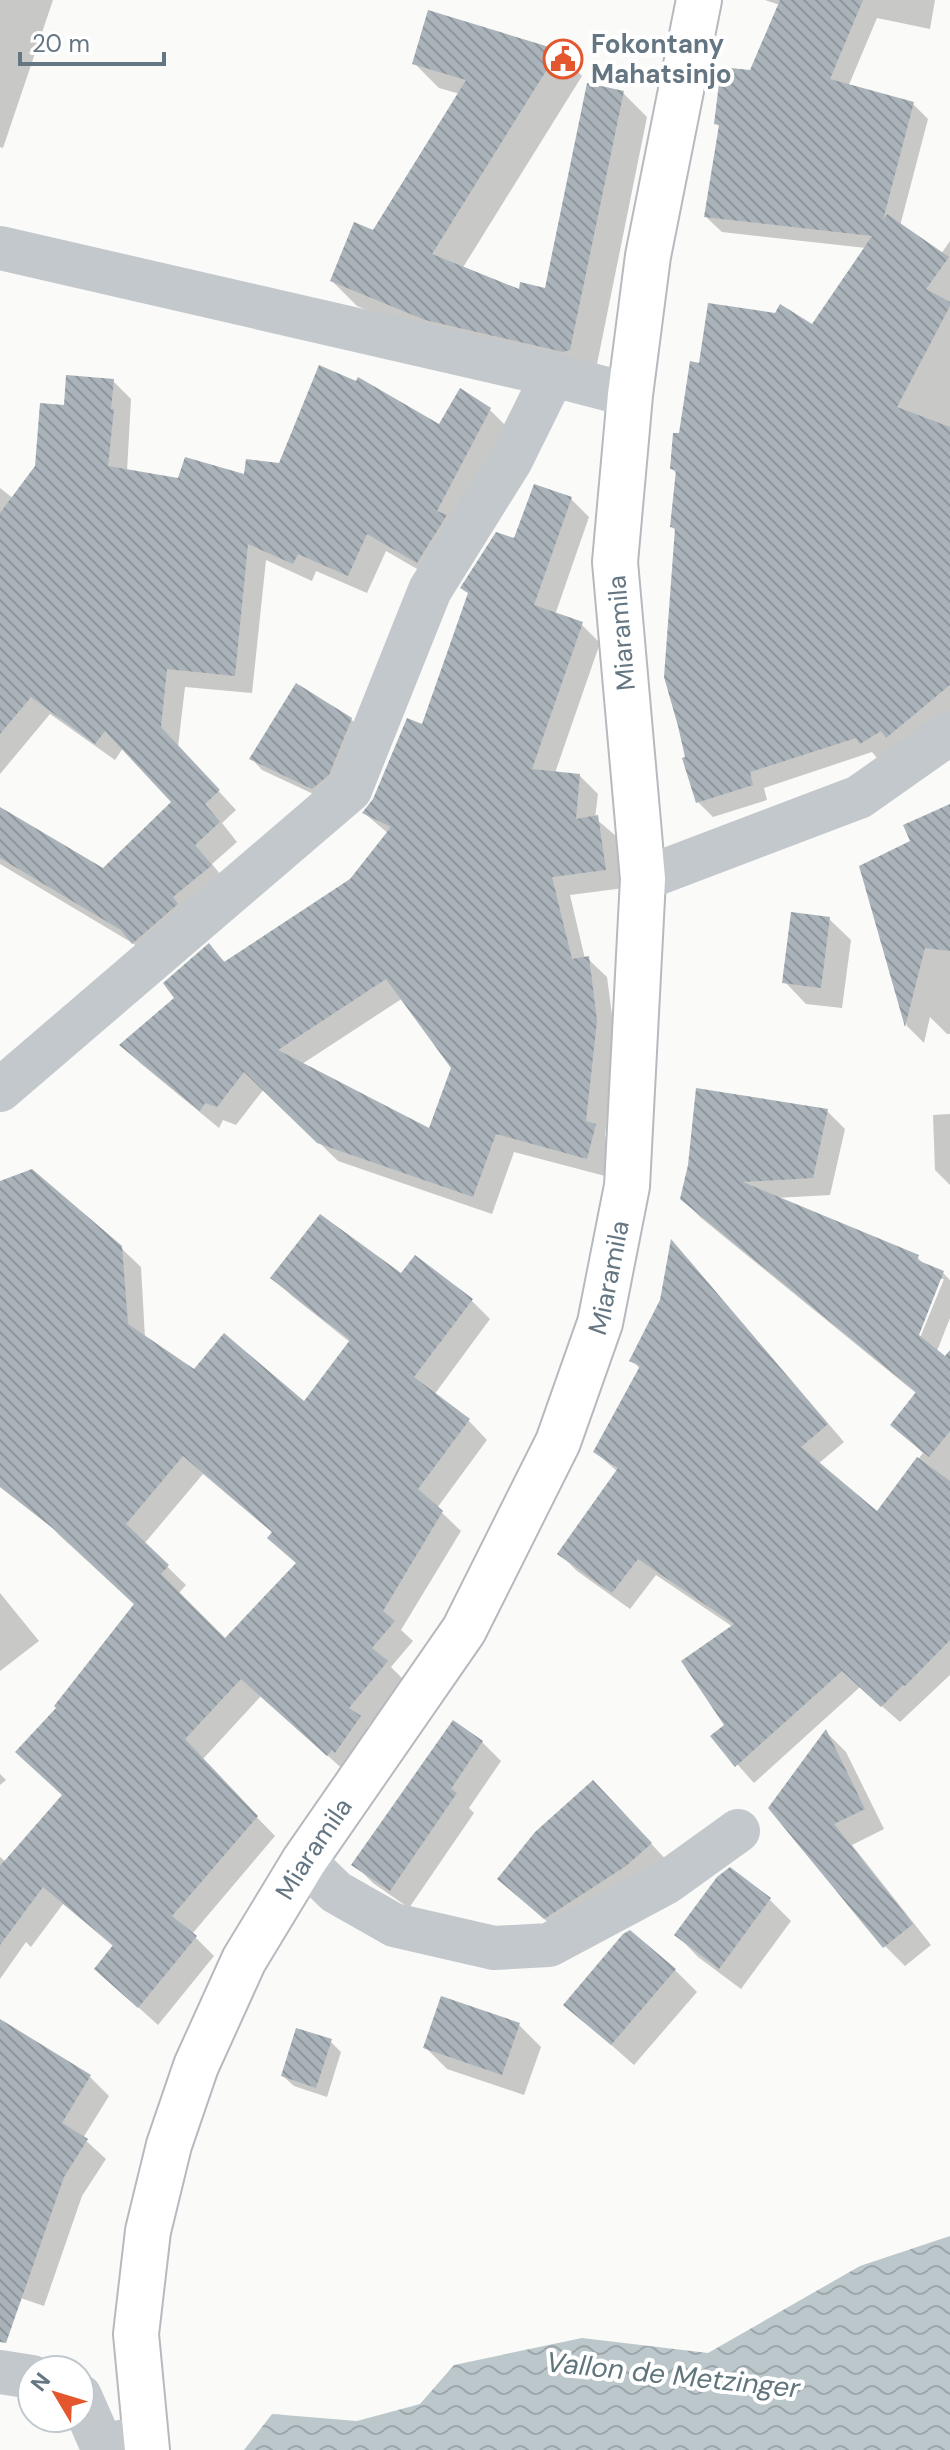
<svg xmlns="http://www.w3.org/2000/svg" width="950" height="2450" viewBox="0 0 950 2450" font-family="'DM Sans',sans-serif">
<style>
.water{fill:url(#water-waves)}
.shadow{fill:#0003;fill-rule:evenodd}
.building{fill:url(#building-back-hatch);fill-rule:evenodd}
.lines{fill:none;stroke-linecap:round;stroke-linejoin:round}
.primary-casing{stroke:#b5babe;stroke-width:48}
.street{stroke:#c3c8cc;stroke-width:44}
.primary{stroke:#fff;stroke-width:44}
.labels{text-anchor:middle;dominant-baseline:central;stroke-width:8;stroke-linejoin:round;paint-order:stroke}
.poi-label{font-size:26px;font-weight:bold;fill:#657683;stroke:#fff;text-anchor:start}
.street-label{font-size:26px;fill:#657683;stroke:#fff}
.water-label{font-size:28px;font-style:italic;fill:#60757c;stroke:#fff}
</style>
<defs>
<pattern id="water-waves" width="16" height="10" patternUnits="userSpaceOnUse" patternTransform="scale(2)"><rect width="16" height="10" fill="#bbc7cb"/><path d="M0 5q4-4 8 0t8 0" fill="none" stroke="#9ca6aa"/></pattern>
<pattern id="building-back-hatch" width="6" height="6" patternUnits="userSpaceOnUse" patternTransform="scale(2)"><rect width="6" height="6" fill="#aab3b9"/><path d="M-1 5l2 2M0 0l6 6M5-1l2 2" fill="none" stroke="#8e969c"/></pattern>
</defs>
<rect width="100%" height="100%" fill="#fafaf8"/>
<path class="water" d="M 950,2236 L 950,2450 L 244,2450 L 272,2414 L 357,2421 L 420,2404 L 454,2365 L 582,2338 L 708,2353 L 860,2266 Z"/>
<g class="shadow">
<path d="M 0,0 L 53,0 L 3,148 L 0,147 Z"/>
<path d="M 765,0 L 935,0 L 930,29 L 877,18 L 848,87 L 913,104 L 928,119 L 900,226 L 941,254 L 950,241 L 950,713 L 877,758 L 872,752 L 764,788 L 767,800 L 713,817 L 698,802 L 687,759 L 677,532 L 672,527 L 677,474 L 672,469 L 701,365 L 813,326 L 866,248 L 722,232 L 706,217 L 720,127 L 716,123 L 751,73 L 780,5 Z"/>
<path d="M 430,12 L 558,52 L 582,76 L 462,269 L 520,292 L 546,290 L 623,93 L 647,117 L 595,374 L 451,344 L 357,306 L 332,281 L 374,233 L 460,94 L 439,88 L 414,63 Z"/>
<path d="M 113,381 L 131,399 L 127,471 L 179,481 L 245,476 L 439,426 L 490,410 L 508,428 L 436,580 L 386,551 L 367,593 L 316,571 L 312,581 L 266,560 L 252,693 L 185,687 L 178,747 L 236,810 L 222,823 L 237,842 L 212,864 L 228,884 L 152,961 L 134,944 L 0,864 L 0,809 L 103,870 L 174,802 L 123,748 L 115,760 L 50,714 L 0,774 L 0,488 L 33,514 L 66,407 Z"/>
<path d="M 571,499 L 589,517 L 555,615 L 581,624 L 600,643 L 555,773 L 579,775 L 598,794 L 595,818 L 616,836 L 624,888 L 570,895 L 585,959 L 588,959 L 607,977 L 615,1038 L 605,1136 L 614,1144 L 605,1176 L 514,1152 L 492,1214 L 338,1161 L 264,1089 L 236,1125 L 223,1120 L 219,1128 L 140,1063 L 122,1045 L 177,998 L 209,946 L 226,963 L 351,880 L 389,834 L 364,813 L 423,727 L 469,594 L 463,588 L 516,541 ZM 403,998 L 453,1067 L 430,1131 L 302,1064 Z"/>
<path d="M 351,719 L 362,730 L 324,799 L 262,770 L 252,759 Z"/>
<path d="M 950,806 L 950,1034 L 947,1034 L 930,1017 L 924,1043 L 907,1026 L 862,867 L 913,842 Z"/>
<path d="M 829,919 L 851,940 L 842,1008 L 806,1004 L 785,982 Z"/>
<path d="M 827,1111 L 845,1129 L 830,1195 L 776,1198 L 917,1257 L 927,1267 L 943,1273 L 950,1280 L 950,1318 L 937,1351 L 950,1362 L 950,1675 L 900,1722 L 860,1687 L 754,1783 L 713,1737 L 726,1725 L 733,1627 L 656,1575 L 630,1609 L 577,1571 L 560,1554 L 618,1472 L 595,1452 L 640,1369 L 632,1360 L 688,1259 L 844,1442 L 818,1464 L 877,1513 L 923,1453 L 893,1425 L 917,1394 L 700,1217 L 682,1199 ZM 939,1279 L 944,1279 L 917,1345 L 914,1344 Z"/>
<path d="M 950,1114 L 950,1185 L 935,1170 L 933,1115 Z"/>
<path d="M 0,1183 L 121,1248 L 141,1267 L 145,1338 L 194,1371 L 304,1404 L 351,1343 L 292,1296 L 273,1278 L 401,1276 L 471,1300 L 490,1319 L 434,1395 L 469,1421 L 487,1440 L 437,1508 L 461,1531 L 401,1630 L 413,1641 L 391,1667 L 405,1681 L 368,1726 L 378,1736 L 347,1773 L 261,1696 L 202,1760 L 275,1836 L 192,1934 L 214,1956 L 158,2025 L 96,1969 L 114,1947 L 63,1904 L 31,1947 L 26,1942 L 0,1979 L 0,1857 L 6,1862 L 64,1796 L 58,1708 L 135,1605 L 59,1535 L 0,1472 ZM 203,1474 L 273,1533 L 297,1564 L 225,1641 L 178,1594 L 186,1585 L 144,1544 Z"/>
<path d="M 0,1593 L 39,1641 L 0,1671 Z"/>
<path d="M 826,1732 L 846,1752 L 884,1829 L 852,1845 L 931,1945 L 905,1966 L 885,1946 L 771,1808 Z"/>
<path d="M 482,1742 L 501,1761 L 469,1808 L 474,1813 L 409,1908 L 373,1883 L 354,1864 Z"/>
<path d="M 0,1774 L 6,1780 L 0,1785 Z"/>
<path d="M 614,1804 L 672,1866 L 567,1940 L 500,1878 Z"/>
<path d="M 770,1900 L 791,1921 L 741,1989 L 698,1957 L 677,1935 Z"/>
<path d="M 675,1970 L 697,1992 L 634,2065 L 566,2005 Z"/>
<path d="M 0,2021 L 90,2077 L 109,2096 L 83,2138 L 106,2159 L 82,2196 L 44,2306 L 0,2291 Z"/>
<path d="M 519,2025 L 541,2047 L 524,2095 L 447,2069 L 425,2047 Z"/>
<path d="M 330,2041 L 341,2052 L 327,2097 L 294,2086 L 283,2076 Z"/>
</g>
<g class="building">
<path d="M 780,0 L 863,0 L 830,79 L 914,102 L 883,220 L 887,214 L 949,257 L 926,289 L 950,302 L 950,306 L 897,407 L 950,427 L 950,685 L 886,738 L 881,731 L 860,744 L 856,738 L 750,772 L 753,785 L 696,803 L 682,758 L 685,757 L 678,726 L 664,677 L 675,528 L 670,527 L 676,470 L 670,469 L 673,433 L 679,433 L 690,361 L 699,363 L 708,303 L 775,313 L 780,304 L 812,324 L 872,236 L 704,217 L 719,125 L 714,124 L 721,67 L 750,70 Z"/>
<path d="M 428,10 L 559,50 L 432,254 L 519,289 L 520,282 L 545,288 L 587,83 L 624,91 L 570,350 L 563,352 L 425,320 L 330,281 L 354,222 L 373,230 L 466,80 L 412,64 Z"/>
<path d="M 319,365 L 356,381 L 358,377 L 439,424 L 460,388 L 491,408 L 437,511 L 447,515 L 417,563 L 367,534 L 348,576 L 298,554 L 293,564 L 248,544 L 235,676 L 167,669 L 161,727 L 220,790 L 205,804 L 220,822 L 195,845 L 212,865 L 173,897 L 178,904 L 132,944 L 121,930 L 0,858 L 0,807 L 103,868 L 171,802 L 105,731 L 95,744 L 31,697 L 0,734 L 0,513 L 35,466 L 40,403 L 64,405 L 66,375 L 114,379 L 111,409 L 114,409 L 108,466 L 178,478 L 185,457 L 244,474 L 246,459 L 279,463 Z"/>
<path d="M 534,484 L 572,497 L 534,605 L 583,622 L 532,769 L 580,774 L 576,819 L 598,815 L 606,870 L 552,877 L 572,959 L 589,956 L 597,1021 L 586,1121 L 596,1124 L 587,1159 L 496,1134 L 473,1197 L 317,1143 L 244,1072 L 217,1107 L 205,1103 L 200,1111 L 119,1045 L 174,998 L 163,983 L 209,943 L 224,962 L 350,879 L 391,827 L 362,813 L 373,799 L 407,718 L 422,724 L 468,593 L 460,588 L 496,532 L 514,538 ZM 386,979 L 451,1068 L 429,1128 L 278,1050 Z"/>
<path d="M 296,683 L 352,718 L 329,775 L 312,789 L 249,759 Z"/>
<path d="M 950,804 L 950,951 L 925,948 L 905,1027 L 859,866 L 910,841 L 903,825 Z"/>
<path d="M 791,912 L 830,917 L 821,988 L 782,983 Z"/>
<path d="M 696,1088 L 828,1109 L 813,1178 L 743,1182 L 919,1255 L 917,1260 L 944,1271 L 919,1335 L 945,1356 L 950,1350 L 950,1431 L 929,1457 L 890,1425 L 916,1392 L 680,1199 L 688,1165 Z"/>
<path d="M 32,1169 L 122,1246 L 128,1324 L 194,1369 L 224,1333 L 304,1401 L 350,1340 L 270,1278 L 320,1214 L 401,1273 L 415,1255 L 473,1299 L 414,1377 L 470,1419 L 418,1489 L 443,1511 L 383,1611 L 395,1621 L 372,1648 L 388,1661 L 349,1708 L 361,1716 L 335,1753 L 332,1750 L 327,1756 L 241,1679 L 185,1739 L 258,1816 L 172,1916 L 197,1936 L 138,2008 L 94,1969 L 113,1945 L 43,1887 L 0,1945 L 0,1866 L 62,1795 L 15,1752 L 56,1708 L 54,1706 L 134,1604 L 55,1530 L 0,1487 L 0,1181 ZM 183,1456 L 272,1532 L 267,1538 L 296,1563 L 225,1638 L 161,1574 L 169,1565 L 126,1524 Z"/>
<path d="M 671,1239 L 828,1424 L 801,1447 L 877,1511 L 917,1457 L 950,1481 L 950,1640 L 905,1686 L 903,1685 L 881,1707 L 842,1671 L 735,1767 L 710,1736 L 724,1725 L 681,1661 L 734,1624 L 638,1559 L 612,1593 L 557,1554 L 618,1468 L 593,1452 L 640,1366 L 629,1361 L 660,1300 Z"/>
<path d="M 453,1720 L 483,1741 L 451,1789 L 457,1793 L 390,1891 L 351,1865 Z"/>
<path d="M 826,1729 L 865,1809 L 834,1824 L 913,1924 L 883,1948 L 768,1808 Z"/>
<path d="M 593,1780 L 652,1843 L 626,1866 L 544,1919 L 497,1879 L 535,1832 Z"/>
<path d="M 730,1867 L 771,1898 L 719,1969 L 674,1935 L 717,1877 Z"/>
<path d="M 630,1930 L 676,1969 L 611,2045 L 563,2005 L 623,1934 Z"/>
<path d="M 441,1996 L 520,2023 L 502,2075 L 423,2048 Z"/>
<path d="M 0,2019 L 91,2075 L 62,2123 L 88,2139 L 64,2177 L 6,2343 L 0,2342 Z"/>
<path d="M 296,2028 L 332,2039 L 316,2088 L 281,2076 Z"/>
</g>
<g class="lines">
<defs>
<g id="primary">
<path id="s1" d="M 147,2450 L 136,2334 L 148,2231 L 169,2145 L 196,2066 L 244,1960 L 304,1861 L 464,1630 L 558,1442 L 600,1323 L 627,1186 L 643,879 L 615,562 L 630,395 L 648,256 L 699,0"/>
</g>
</defs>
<use href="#primary" class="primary-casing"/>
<g class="street">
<path d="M 0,248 L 553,375 L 630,395"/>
<path d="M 643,879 L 859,797 L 950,733"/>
<path d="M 0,1090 L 350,790 L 430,590 L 511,460 L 553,375"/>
<path d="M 304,1861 L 336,1892 L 394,1925 L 494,1948 L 549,1945 L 667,1882 L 738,1831"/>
<path d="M 0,2372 L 32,2377"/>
<path d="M 80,2396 L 102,2446 L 144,2437"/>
</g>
<use href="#primary" class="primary"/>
</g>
<defs>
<symbol id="civic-ring" viewBox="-11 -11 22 22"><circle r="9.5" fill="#fff" stroke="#e4572e" stroke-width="1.5"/><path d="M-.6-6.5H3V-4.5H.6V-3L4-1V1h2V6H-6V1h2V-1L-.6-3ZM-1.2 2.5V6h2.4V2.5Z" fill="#e4572e"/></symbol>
</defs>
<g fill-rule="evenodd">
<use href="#civic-ring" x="541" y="37" width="44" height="44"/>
</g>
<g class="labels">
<g class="poi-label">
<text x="591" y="44">Fokontany<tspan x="591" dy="30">Mahatsinjo</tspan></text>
</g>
<g class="street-label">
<text transform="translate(621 633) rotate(-95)">Miaramila</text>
<text stroke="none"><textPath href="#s1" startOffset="1288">Miaramila</textPath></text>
<text stroke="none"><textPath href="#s1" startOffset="640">Miaramila</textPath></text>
</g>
<g class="water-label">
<text transform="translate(673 2375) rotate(6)">Vallon de Metzinger</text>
</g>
</g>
<g transform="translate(56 2394) rotate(308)"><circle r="38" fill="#ffffff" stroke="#c1c8cd" stroke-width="2"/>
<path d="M0-6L14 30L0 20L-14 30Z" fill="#e4572e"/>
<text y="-12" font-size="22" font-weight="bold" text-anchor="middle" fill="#657683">N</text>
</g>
<path d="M20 52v12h144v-12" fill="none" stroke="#657683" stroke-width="4"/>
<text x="32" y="52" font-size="24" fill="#657683" stroke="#ffffff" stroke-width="6" paint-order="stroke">20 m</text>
</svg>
